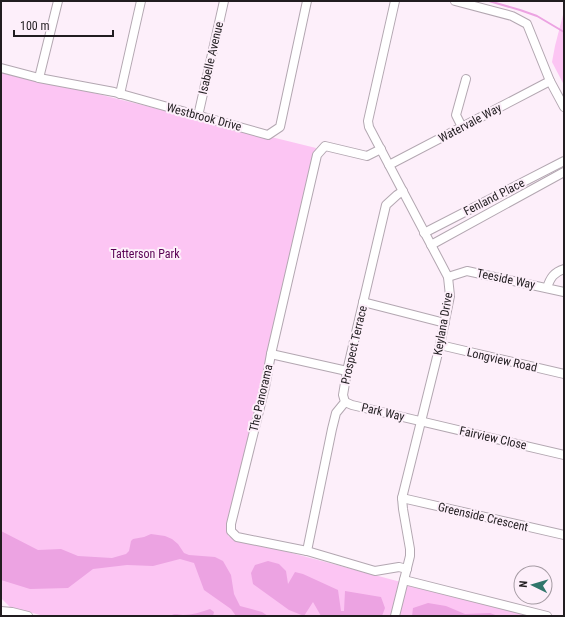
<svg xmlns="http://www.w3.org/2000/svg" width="565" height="617" viewBox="0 0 565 617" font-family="'Roboto Condensed',sans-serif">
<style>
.green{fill:#fcc5f3}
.water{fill:#eca3e2}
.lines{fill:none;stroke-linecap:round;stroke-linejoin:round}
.stream{stroke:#eca3e2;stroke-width:2}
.minor-casing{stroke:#b3a7b1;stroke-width:10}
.minor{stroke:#fff;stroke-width:8}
.labels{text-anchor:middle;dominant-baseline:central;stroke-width:4;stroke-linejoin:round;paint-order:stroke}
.street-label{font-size:12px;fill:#211d20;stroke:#fdeffa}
.park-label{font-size:12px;fill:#590053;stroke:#fdeffa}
</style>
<rect width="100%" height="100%" fill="#fdeffa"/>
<g class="green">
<path d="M 564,11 L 564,85 L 552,62 L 555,46 Z"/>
<path d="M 1,70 L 316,148 L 228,536 L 529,616 L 44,616 L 10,607 L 1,598 Z"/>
</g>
<g class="water">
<path d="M 1,531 L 38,550 L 61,549 L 78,556 L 112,558 L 126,554 L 129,551 L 131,541 L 133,539 L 144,537 L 151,534 L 165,536 L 172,539 L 178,544 L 184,553 L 189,555 L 215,557 L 223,561 L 231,575 L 234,594 L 240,606 L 262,612 L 268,616 L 236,616 L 231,609 L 204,590 L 194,563 L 180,559 L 153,566 L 127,565 L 93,569 L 68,588 L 30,589 L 1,580 Z"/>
<path d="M 268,561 L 279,564 L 286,571 L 288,584 L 295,572 L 303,574 L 338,590 L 341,611 L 344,611 L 345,591 L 381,597 L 385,608 L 382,616 L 321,616 L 313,602 L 304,616 L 289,610 L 253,584 L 251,573 L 255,565 Z"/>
<path d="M 428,603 L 446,606 L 465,614 L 490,613 L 498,616 L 412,616 L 413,608 Z"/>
<path d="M 210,609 L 214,612 L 213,616 L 170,616 C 176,613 177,615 183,615 C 192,615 201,612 210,609 Z"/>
</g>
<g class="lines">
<path class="stream" d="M 489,1 L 520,10 L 537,16 L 564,32"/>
<defs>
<g id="minor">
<path d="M 455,1 L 512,16 L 527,24 L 550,81 L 564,107"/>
<path d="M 1,68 L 39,78 L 114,92 L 268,135 L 280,127 L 307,1"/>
<path d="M 39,78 L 58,1"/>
<path d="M 120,94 L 141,1"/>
<path d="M 198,116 L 224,1"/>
<path d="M 462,127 L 456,115 L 466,79"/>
<path d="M 381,149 L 367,156 L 325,146 L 317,155 L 271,354 L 265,387 L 231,524 L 231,531 L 237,537 L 307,551 L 375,571 L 399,567 L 407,569"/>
<path d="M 389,165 L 550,81"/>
<path d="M 424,233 L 564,161"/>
<path d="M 431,245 L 564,172"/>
<path d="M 448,277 L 467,271 L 564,292"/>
<path d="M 547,288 C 550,278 554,272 564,269"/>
<path d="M 363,302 L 445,323"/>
<path d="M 440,345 L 564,374"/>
<path d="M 271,354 L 347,371"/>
<path d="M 345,402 L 352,405 L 564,455"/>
<path d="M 402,498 L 564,535"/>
<path d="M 307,551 L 332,429 L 336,413 L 345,402 L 343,395 L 347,371 L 386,205 L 397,195 L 403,191"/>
<path d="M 404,580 L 547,616"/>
<path d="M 1,611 L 12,612 L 28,616"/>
<path d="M 395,616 L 410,556 L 410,549 L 403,509 L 402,498 L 440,345 L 450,296 L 448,277 L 369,127 L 368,121 L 395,1"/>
</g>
</defs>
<use href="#minor" class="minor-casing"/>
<use href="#minor" class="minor"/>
</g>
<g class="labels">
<g class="street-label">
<text transform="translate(211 58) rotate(-77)">Isabelle Avenue</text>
<text transform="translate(204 117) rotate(15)">Westbrook Drive</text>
<text transform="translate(470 123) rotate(-28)">Watervale Way</text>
<text transform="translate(494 197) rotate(-27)">Fenland Place</text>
<text transform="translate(506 279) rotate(12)">Teeside Way</text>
<text transform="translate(443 324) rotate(-80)">Keylana Drive</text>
<text transform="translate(354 345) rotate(-77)">Prospect Terrace</text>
<text transform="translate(502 360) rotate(13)">Longview Road</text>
<text transform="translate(261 398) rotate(-77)">The Panorama</text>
<text transform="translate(383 412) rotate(13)">Park Way</text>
<text transform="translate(493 438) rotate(13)">Fairview Close</text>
<text transform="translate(483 517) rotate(13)">Greenside Crescent</text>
</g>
<g class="park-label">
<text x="145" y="254">Tatterson Park</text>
</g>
</g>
<rect width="565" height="617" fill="none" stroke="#211d20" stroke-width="4"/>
<g transform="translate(533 585) rotate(275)"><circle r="19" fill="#fdeffa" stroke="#a59ba3"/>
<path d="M0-3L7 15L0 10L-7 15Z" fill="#30766b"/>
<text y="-6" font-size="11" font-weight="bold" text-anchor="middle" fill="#211d20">N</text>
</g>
<path d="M14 30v6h99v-6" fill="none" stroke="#211d20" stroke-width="2"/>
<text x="20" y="30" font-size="12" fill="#211d20" stroke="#fdeffa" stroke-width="3" paint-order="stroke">100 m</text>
</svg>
